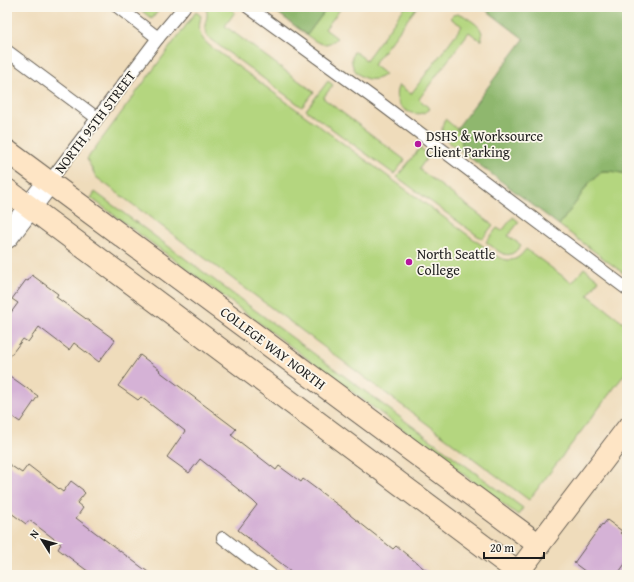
<svg xmlns="http://www.w3.org/2000/svg" width="634" height="582" viewBox="0 0 634 582" font-family="'Gentium Book Plus',serif">
<style>
.green{fill:#b4d67f;stroke:#68794e}
.forest{fill:#8fb76e;stroke:#566a45}
.building{fill:#d5b2d6}
.lines{fill:none;stroke-linecap:round;stroke-linejoin:round}
.lane-casing{stroke:#665f54;stroke-width:14}
.street-casing{stroke:#665f54;stroke-width:24}
.secondary-casing{stroke:#665f54;stroke-width:24}
.lane{stroke:#fff;stroke-width:12}
.street{stroke:#fff;stroke-width:22}
.secondary{stroke:#fee5c5;stroke-width:22}
.poi-dot{fill:#b5179e;stroke:#fbf7ec;stroke-width:1.5}
.labels{text-anchor:middle;dominant-baseline:central;stroke-width:3.5;stroke-linejoin:round;paint-order:stroke}
.street-label{font-size:14px;fill:#1c1c1c;stroke:#fbf7ec}
.poi-label{font-size:14px;fill:#1c1c1c;stroke:#fbf7ec;text-anchor:start}
</style>
<rect width="100%" height="100%" fill="#fbf7ec"/>
<filter id="ink" filterUnits="userSpaceOnUse"><feTurbulence type="fractalNoise" baseFrequency=".025" numOctaves="2"/><feDisplacementMap in="SourceGraphic" scale="8" xChannelSelector="R" yChannelSelector="G"/><feConvolveMatrix kernelMatrix="1 2 1 2 8 2 1 2 1" color-interpolation-filters="sRGB"/></filter>
<filter id="wash" filterUnits="userSpaceOnUse"><feTurbulence type="fractalNoise" baseFrequency=".012" numOctaves="4" result="noise"/><feDisplacementMap in="SourceGraphic" scale="16" xChannelSelector="R" yChannelSelector="G"/><feGaussianBlur stdDeviation="0.9" result="paint"/><feColorMatrix in="noise" values="0 0 0 0 0 0 0 0 0 0 0 0 0 0 0 0 0 1.4 0 .05"/><feComposite in="paint" operator="in"/></filter>
<g filter="url(#wash)">
<rect width="100%" height="100%" fill="#efdcbb"/>
<g class="green">
<path d="M 137,7 L 161,7 L 152,19 Z"/>
<path d="M 205,7 L 228,7 L 235,12 L 225,26 L 314,92 L 302,107 L 210,39 C 198,25 212,19 205,7 Z"/>
<path d="M 328,7 L 342,7 L 325,29 L 337,38 C 325,49 317,43 307,35 Z"/>
<path d="M 405,7 L 417,7 L 373,65 L 385,74 C 369,89 344,70 354,51 L 366,60 Z"/>
<path d="M 196,12 L 201,16 C 198,30 198,36 210,46 L 498,257 C 511,263 518,260 526,249 L 572,283 L 584,268 L 599,280 L 588,295 L 627,325 L 627,371 L 529,500 L 96,177 L 87,159 Z"/>
<path d="M 459,14 L 463,15 C 472,22 486,27 481,41 L 469,32 L 419,99 L 430,109 C 414,123 388,104 399,85 L 411,94 L 462,26 L 450,18 L 453,15 Z"/>
<path d="M 328,81 L 333,85 L 323,98 L 405,160 L 394,174 L 306,110 Z"/>
<path d="M 445,119 C 457,129 465,134 461,151 C 449,142 436,136 445,119 Z"/>
<path d="M 420,148 L 429,155 L 419,169 L 493,225 L 482,239 L 397,177 Z"/>
<path d="M 603,171 L 611,171 L 627,174 L 627,276 L 559,225 L 577,201 L 588,184 Z"/>
<path d="M 95,192 L 523,508 L 518,515 L 91,198 Z"/>
<path d="M 513,217 L 519,222 L 508,236 L 521,245 C 508,263 500,252 486,242 L 497,228 L 502,231 Z"/>
</g>
<g class="forest">
<path d="M 270,7 L 328,7 L 307,35 Z"/>
<path d="M 482,7 L 627,7 L 627,174 L 611,171 L 602,171 L 588,184 L 577,201 L 559,225 L 461,151 C 463,143 462,135 457,128 L 524,39 Z"/>
</g>
<g id="blocks">
<g class="building">
<path d="M 32,275 L 58,294 L 56,297 L 115,340 L 99,362 L 74,343 L 69,350 L 39,327 L 28,342 L 23,339 L 7,360 L 7,318 L 18,303 L 12,299 L 26,280 L 28,281 Z"/>
<path d="M 140,355 L 160,370 L 159,371 L 236,429 L 231,435 L 276,470 L 279,466 L 301,482 L 303,479 L 350,514 L 350,515 L 393,549 L 396,546 L 432,575 L 296,575 L 238,530 L 257,505 L 253,501 L 200,459 L 189,473 L 167,457 L 185,431 L 141,397 L 138,400 L 118,386 Z"/>
<path d="M 7,374 L 38,396 L 20,422 L 7,413 Z"/>
<path d="M 7,463 L 22,473 L 28,465 L 63,492 L 71,481 L 83,490 L 83,491 L 85,493 L 77,503 L 83,508 L 76,518 L 152,575 L 93,575 L 58,549 L 61,544 L 29,520 L 26,524 L 7,510 Z"/>
<path d="M 607,520 L 622,531 L 620,533 L 627,538 L 627,561 L 617,575 L 590,575 L 574,563 L 602,524 L 603,525 Z"/>
</g>
</g>
</g>
<g filter="url(#ink)">
<use href="#blocks" fill-opacity="0" stroke="#665f54" stroke-width="1"/>
<g class="lines">
<defs>
<g id="lane">
<path d="M 118,7 L 158,38"/>
<path d="M 248,7 L 376,100 L 627,289"/>
<path d="M 7,51 L 97,118"/>
<path d="M 49,182 L 158,38 L 184,7"/>
<path d="M 223,538 L 271,575"/>
</g>
<path id="street" d="M 7,237 L 49,182"/>
<g id="secondary">
<path d="M 7,151 L 539,545"/>
<path d="M 7,190 L 518,572"/>
<path d="M 516,575 L 627,429"/>
</g>
</defs>
<use href="#lane" class="lane-casing"/>
<use href="#street" class="street-casing"/>
<use href="#secondary" class="secondary-casing"/>
<use href="#lane" class="lane"/>
<use href="#street" class="street"/>
<use href="#secondary" class="secondary"/>
</g>
</g>
<g class="poi-dot">
<circle cx="418" cy="144" r="4"/>
<circle cx="409" cy="262" r="4"/>
</g>
<g class="labels">
<g class="street-label">
<text transform="translate(95 122) rotate(-53)">NORTH 95TH STREET</text>
<text transform="translate(273 348) rotate(37)">COLLEGE WAY NORTH</text>
</g>
<g class="poi-label">
<text x="426" y="136">DSHS &amp; Worksource<tspan x="426" dy="16">Client Parking</tspan></text>
<text x="417" y="254">North Seattle<tspan x="417" dy="16">College</tspan></text>
</g>
</g>
<rect width="634" height="582" fill="none" stroke="#fbf7ec" stroke-width="24"/>
<g transform="translate(42 540) rotate(307)" stroke="#fbf7ec" stroke-width="3" paint-order="stroke">
<path d="M0-3L7 15L0 10L-7 15Z" fill="#1c1c1c"/>
<text y="-6" font-size="11" font-weight="bold" text-anchor="middle" fill="#1c1c1c">N</text>
</g>
<path d="M484 552v6h60v-6" fill="none" stroke="#1c1c1c" stroke-width="2"/>
<text x="490" y="552" font-size="12" fill="#1c1c1c" stroke="#fbf7ec" stroke-width="3" paint-order="stroke">20 m</text>
</svg>
